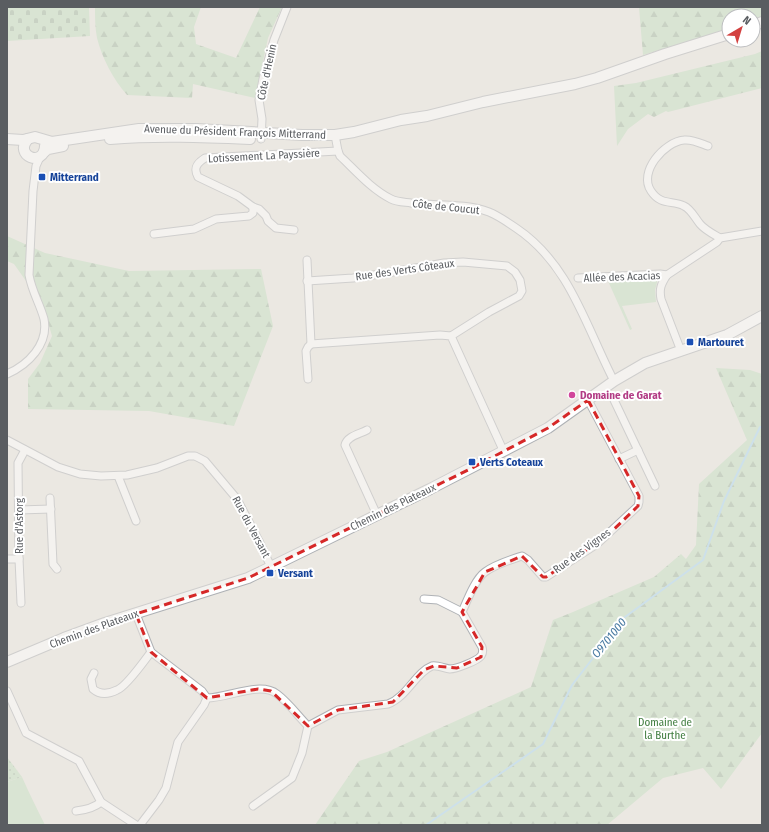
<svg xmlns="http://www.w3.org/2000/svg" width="769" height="832" viewBox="0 0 769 832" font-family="'Fira Sans Condensed',sans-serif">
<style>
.green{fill:#c3e0c1}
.forest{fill:url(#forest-firs)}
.cemetery{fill:url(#cemetery-stones)}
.garden{fill:url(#garden-dots)}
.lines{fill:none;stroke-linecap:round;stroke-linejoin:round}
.stream{stroke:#a9d8f4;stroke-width:2}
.street-casing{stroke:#afb2b6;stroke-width:9}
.secondary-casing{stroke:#aeb1b5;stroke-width:12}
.street{stroke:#fff;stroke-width:7}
.secondary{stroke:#fff;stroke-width:10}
.marked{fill:none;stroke:#d62828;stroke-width:3;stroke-dasharray:8 5;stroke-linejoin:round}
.transit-dot{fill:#1a4fb4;stroke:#fff;stroke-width:1.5}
.hotel-dot{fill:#d1479c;stroke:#fff;stroke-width:1.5}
.labels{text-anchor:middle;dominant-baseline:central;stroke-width:4;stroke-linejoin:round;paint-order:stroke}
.street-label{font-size:11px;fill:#5a5d61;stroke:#fff}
.transit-label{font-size:11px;font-weight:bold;fill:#164399;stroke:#fff;text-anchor:start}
.hotel-label{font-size:11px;font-weight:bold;fill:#b23c85;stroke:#fff;text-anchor:start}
.park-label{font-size:11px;fill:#3f7c3e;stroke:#fff}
.water-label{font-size:12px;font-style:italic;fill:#4a7ba3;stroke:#fff}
</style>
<defs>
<pattern id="forest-firs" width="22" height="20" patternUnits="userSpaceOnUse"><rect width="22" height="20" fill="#c3e0c1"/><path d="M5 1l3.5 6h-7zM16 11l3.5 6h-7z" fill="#a1b9a0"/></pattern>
<pattern id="cemetery-stones" width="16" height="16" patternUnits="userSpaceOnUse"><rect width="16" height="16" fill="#c3e0c1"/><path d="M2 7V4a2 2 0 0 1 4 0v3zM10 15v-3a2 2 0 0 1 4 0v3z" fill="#a1b9a0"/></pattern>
<pattern id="garden-dots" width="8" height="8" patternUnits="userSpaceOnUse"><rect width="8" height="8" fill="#c3e0c1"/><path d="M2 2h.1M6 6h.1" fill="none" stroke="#a1b9a0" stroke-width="1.8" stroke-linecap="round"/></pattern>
</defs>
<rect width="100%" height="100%" fill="#ebe8e2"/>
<g class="green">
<path d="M 656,277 L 658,279 L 655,290 L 656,302 L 622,306 L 632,329 L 630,330 L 608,281 Z"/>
<path d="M 22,777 C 29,793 37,809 45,825 L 7,825 L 7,782 Z"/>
</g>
<g class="forest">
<path d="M 95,7 L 201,7 L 194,27 L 196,44 L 236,58 L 260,7 L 282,7 L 268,38 L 255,98 L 193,84 L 192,98 L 127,95 C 113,79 102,58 97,38 C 95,28 95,17 95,7 Z"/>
<path d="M 639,7 L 762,7 L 762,16 L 753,20 L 753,16 L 729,16 L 729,29 L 643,55 Z"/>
<path d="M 762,51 L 762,88 L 668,112 L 666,111 L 654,117 L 648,114 L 628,129 L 617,146 L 614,86 L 636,83 L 755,54 Z"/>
<path d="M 7,236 L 45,253 L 129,271 L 261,269 L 273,326 L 234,426 L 149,411 L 28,409 L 28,379 L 40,363 L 52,336 L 43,305 L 14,264 L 7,261 Z"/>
<path d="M 716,368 L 750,370 L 762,374 L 762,733 L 721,789 L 703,768 L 663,778 L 607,825 L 315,825 L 359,761 L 387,752 L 531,687 L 553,620 L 573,612 L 654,577 L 681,554 L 686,559 L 696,545 L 699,484 L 747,440 Z"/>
</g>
<path class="cemetery" d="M 7,7 L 89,7 L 90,36 L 7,41 Z"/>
<path class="garden" d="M 7,757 L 22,777 L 7,782 Z"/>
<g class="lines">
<path class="stream" d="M 426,825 L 543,744 L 572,685 L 625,617 L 703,560 L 724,501 L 760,427 L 762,427"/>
<defs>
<g id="street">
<path d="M 335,135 L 338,151 L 340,156 C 355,170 371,189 391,199 C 397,202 404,202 411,203 C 437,206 465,203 489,212 C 499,216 507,222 516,228 C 570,264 586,327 614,381"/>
<path d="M 261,139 L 262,119 L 259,100 L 263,79 L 274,40 L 287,7"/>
<path d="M 708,146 C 700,143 692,139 684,140 C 664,142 638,172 651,191 C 661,206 672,200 684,206 C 691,209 695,218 700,224 C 705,230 713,234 720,238"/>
<path d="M 294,230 L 276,228 L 268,221 L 266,216 L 259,209 L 253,207 L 238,196 L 198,177 C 193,168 197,163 205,158 L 338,151"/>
<path d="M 154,234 L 194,229 L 216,219 L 249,216 L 253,213 L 253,207"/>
<path d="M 307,260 L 311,344 L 308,347 L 306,351 L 308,379"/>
<path d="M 578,278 L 660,274 L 667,275"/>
<path d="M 307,281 L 353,278 L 387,273 L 444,263 L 463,262 L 507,266 L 515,272 L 520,280 L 522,291 L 519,296 L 489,312 L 451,336"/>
<path d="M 311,344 L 440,335 L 451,336 L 503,450"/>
<path d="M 681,351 L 661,299 C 659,289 661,284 667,275 L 717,242 L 720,238 L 762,231"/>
<path d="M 7,374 C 28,365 49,344 44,319 C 40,304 32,292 29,275 L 33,191 L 36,166 L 40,157"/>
<path d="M 614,400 L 655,486"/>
<path d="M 367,430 C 360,434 347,436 345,445 L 377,515"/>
<path d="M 7,440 L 58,467 L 80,474 L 101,476 L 127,475 L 157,468 L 188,456 L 195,456 L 205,461 L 237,499 L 259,541 L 271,567"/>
<path d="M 619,459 L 638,450"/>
<path d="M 118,476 L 136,521"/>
<path d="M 50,498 L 53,564 L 57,569"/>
<path d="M 19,510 L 51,509"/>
<path d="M 7,559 L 19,559"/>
<path d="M 424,599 L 438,600 L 462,612"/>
<path d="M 21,603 L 19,559 L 18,463 L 25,450"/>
<path d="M 136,614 L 151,652 L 202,691 L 207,698 C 228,698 260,681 277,694 C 289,703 298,716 308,726 L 302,753 L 292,778 L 253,806"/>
<path d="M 94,673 L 91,679 L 93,689 C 100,695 109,694 117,690 C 126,687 145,660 151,652"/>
<path d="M 7,691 L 26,733 L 79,761 L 101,802 L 136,825"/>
<path d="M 308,726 L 338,710 L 388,704 C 407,697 416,672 432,666 C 437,665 444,668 450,669 C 456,669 477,661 481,656 C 483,653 483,650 482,647 L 462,612 C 467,601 475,579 485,572 C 496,564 510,560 522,556 L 528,560 L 543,577 L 546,577 L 597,544 L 638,506 L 639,502 L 639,496 L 588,400"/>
<path d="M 76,811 C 85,810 94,808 101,802"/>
<path d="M 140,825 L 159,800 L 166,788 L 178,742 L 204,705 L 207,698"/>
</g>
<g id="secondary">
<path d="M 753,26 L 762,22"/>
<path d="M 7,139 L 23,140 L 35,137 L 52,142 L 139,129 L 197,129 L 302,135 L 335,135 L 354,132 L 401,120 L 427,116 L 483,102 L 575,84 L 597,78 L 665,54 L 729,34"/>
<path d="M 28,139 C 13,156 44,168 45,146"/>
<path d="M 110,139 C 157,135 204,137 250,139"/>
<path d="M 44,152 L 48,149 L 63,146"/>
<path d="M 7,662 L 64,638 L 105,623 L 248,578 L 430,489 L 548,428 L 614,381 L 645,363 L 727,335 L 762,316"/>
</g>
</defs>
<use href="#street" class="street-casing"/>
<use href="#secondary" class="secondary-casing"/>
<use href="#street" class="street"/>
<use href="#secondary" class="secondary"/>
</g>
<path d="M0 0H769V832H0ZM 588,400 L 639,496 L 638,506 L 607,536 L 546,577 L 543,577 L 522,556 L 485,572 L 462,612 L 482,647 L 481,657 L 457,668 L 434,666 L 424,670 L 393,702 L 338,710 L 308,726 L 271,691 L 258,689 L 207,698 L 151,652 L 136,614 L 248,578 L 472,468 L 548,428 Z" fill="#ebe8e2" fill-opacity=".55" fill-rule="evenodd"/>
<path class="marked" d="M 588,400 L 639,496 L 638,506 L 607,536 L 546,577 L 543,577 L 522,556 L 485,572 L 462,612 L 482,647 L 481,657 L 457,668 L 434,666 L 424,670 L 393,702 L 338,710 L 308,726 L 271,691 L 258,689 L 207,698 L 151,652 L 136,614 L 248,578 L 472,468 L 548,428 Z"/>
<g class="transit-dot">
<rect x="38" y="173" width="8" height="8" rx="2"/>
<rect x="686" y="338" width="8" height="8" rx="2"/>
<rect x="468" y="458" width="8" height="8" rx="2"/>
<rect x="266" y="569" width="8" height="8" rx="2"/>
</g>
<circle class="hotel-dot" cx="572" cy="395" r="4"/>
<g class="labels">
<g class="street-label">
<text transform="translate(267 72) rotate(-78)">Côte d'Henin</text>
<text transform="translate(235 132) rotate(2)">Avenue du Président François Mitterrand</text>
<text transform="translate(264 156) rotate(-3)">Lotissement La Payssière</text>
<text transform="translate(446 207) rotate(6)">Côte de Coucut</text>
<text transform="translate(405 270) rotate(-8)">Rue des Verts Côteaux</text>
<text transform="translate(622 277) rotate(-2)">Allée des Acacias</text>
<text transform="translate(393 507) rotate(-26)">Chemin des Plateaux</text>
<text transform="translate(19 526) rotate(-90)">Rue d'Astorg</text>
<text transform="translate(251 527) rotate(62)">Rue du Versant</text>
<text transform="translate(582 551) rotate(-36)">Rue des Vignes</text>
<text transform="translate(94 629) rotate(-20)">Chemin des Plateaux</text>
</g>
<g class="transit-label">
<text x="50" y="177">Mitterrand</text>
<text x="698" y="342">Martouret</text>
<text x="480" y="462">Verts Coteaux</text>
<text x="278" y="573">Versant</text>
</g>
<g class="hotel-label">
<text x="580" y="395">Domaine de Garat</text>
</g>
<g class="park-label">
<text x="665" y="722">Domaine de<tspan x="665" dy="13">la Burthe</tspan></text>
</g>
<g class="water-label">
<text transform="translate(609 638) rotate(-51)">O9701000</text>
</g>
</g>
<rect width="769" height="832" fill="none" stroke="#5a5d61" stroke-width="16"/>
<g transform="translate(741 28) rotate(38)"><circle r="19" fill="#ffffff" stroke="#bdbec0"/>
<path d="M0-3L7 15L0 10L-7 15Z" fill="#d34140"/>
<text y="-6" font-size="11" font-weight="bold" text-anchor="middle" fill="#5a5d61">N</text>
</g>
</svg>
